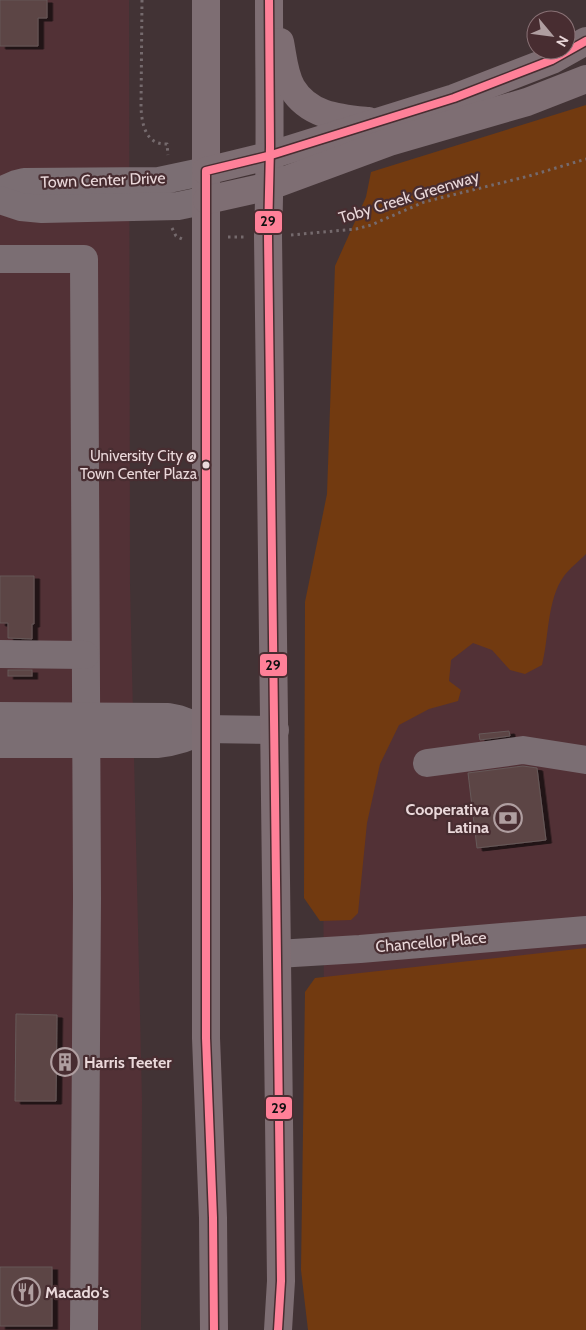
<svg xmlns="http://www.w3.org/2000/svg" width="586" height="1330" viewBox="0 0 586 1330" font-family="Cabin,sans-serif">
<style>
.built{fill:#523136}
.green{fill:#723a10}
.building{fill:#5c4544;stroke:#665959;filter:url(#shadow)}
.lines{fill:none;stroke-linecap:round;stroke-linejoin:round}
.path{stroke:#756a6d;stroke-width:3;stroke-dasharray:2.5 4;stroke-linecap:butt}
.minor{stroke:#7b6e73;stroke-width:28}
.major{stroke:#7e6e73;stroke-width:28}
.bus-1-casing{stroke:#482d31;stroke-width:11}
.bus-1{stroke:#ff8098;stroke-width:8}
.bus-dot{fill:#ead8da;stroke:#482d31;stroke-width:2}
.labels{text-anchor:middle;dominant-baseline:central;stroke-width:4.5;stroke-linejoin:round;paint-order:stroke}
.bus-label{font-size:15px;fill:#ead8da;stroke:#482d31;text-anchor:end}
.street-label{font-size:16px;fill:#ead8da;stroke:#482d31}
.poi-label{font-size:16px;font-weight:bold;fill:#ead8da;stroke:#482d31;text-anchor:start}
.line-badge{stroke:#482d31;stroke-width:2}
.pale-badge-label{font-size:14px;text-anchor:middle;font-weight:bold;fill:#111}
</style>
<defs>
<filter id="shadow"><feDropShadow dx="5.5" dy="3" stdDeviation="0" flood-color="#0009"/></filter>
</defs>
<rect width="100%" height="100%" fill="#423335"/>
<g class="built">
<path d="M 0,0 L 129,0 L 130,584 L 142,1100 L 141,1330 L 0,1330 Z"/>
<path d="M 586,113 L 586,1330 L 317,1330 L 324,1018 L 323,840 Z"/>
</g>
<g class="green">
<path d="M 586,105 L 586,554 C 579,561 570,568 564,576 C 547,599 549,638 542,665 L 525,674 L 510,670 L 492,650 L 473,643 L 451,660 L 449,681 L 461,690 L 458,701 L 429,709 L 399,725 L 380,764 L 367,823 L 358,913 L 351,920 L 320,921 L 304,898 L 305,602 L 327,494 L 335,266 L 366,197 L 371,172 Z"/>
<path d="M 586,948 L 586,1330 L 308,1330 L 301,1270 L 305,992 L 315,978 Z"/>
</g>
<g class="building">
<path d="M 0,0 L 47,0 L 47,18 L 38,18 L 38,46 L 0,46 Z"/>
<path d="M 0,576 L 34,576 L 34,624 L 32,624 L 32,639 L 8,638 L 8,623 L 0,623 Z"/>
<rect x="8" y="670" width="24" height="6"/>
<path d="M 509,731 L 510,736 L 480,740 L 479,734 Z"/>
<path d="M 523,766 L 537,768 L 546,840 L 477,848 L 468,773 Z"/>
<path d="M 16,1014 L 57,1015 L 56,1101 L 15,1101 Z"/>
<rect x="0" y="1267" width="52" height="59"/>
</g>
<g class="lines">
<g class="path">
<path d="M 142,0 L 141,108 C 142,125 146,145 167,144 L 168,155"/>
<path d="M 172,228 L 176,236 L 182,239"/>
<path d="M 291,235 L 356,229 L 371,225 L 424,202 L 529,176 L 586,159"/>
<path d="M 228,237 L 245,237"/>
</g>
<g class="minor">
<path d="M 0,191 L 16,184 L 24,182 L 159,181 L 206,171"/>
<path d="M 0,200 L 21,207 L 42,209 L 178,206 L 207,200"/>
<path d="M 0,259 L 84,259 L 87,898 L 84,1330"/>
<path d="M 0,654 L 85,655"/>
<path d="M 0,716 L 168,717 L 178,719 L 205,729 C 189,738 176,742 157,744 L 0,744"/>
<path d="M 205,729 L 275,730"/>
<path d="M 427,763 L 523,750 L 586,760"/>
<path d="M 277,954 L 360,949 L 586,930"/>
</g>
<g class="major">
<path d="M 206,0 L 206,1038 L 213,1218 L 214,1330"/>
<path d="M 269,0 C 269,79 271,157 268,236 L 281,1281 L 278,1330"/>
<path d="M 280,42 C 283,57 284,75 292,88 C 309,116 339,118 368,121"/>
<path d="M 206,171 L 268,156 L 454,98 L 552,60 L 586,41"/>
<path d="M 207,200 L 270,186 L 389,142 L 527,102 L 586,79"/>
</g>
<defs>
<g id="bus-1">
<path d="M 269,0 L 270,147 L 268,236 L 281,1281 L 278,1330"/>
<path d="M 214,1330 L 213,1218 L 206,1038 L 206,171 L 268,156 L 454,98 L 552,60 L 586,41"/>
</g>
</defs>
<use href="#bus-1" class="bus-1-casing"/>
<use href="#bus-1" class="bus-1"/>
</g>
<defs>
<symbol id="bank-ring" viewBox="-11 -11 22 22"><circle r="9.5" fill="#482d31" stroke="#af9ea0" stroke-width="1.5"/><path d="M-6-4H6V4H-6ZM0-2.3a2.3 2.3 0 1 0 0 4.6a2.3 2.3 0 1 0 0-4.6Z" fill="#af9ea0"/></symbol>
<symbol id="building-ring" viewBox="-11 -11 22 22"><circle r="9.5" fill="#482d31" stroke="#af9ea0" stroke-width="1.5"/><path d="M-4-6H4V6H1V3H-1V6H-4ZM-2.5-4.3h1.7v1.8h-1.7ZM.8-4.3h1.7v1.8H.8ZM-2.5-1h1.7V.8h-1.7ZM.8-1h1.7V.8H.8Z" fill="#af9ea0"/></symbol>
<symbol id="restaurant-ring" viewBox="-11 -11 22 22"><circle r="9.5" fill="#482d31" stroke="#af9ea0" stroke-width="1.5"/><path d="M-5-6h1v4h1v-4h1v4h1v-4h1v5L-1.5 .5V6h-2V.5L-5-1ZM5-6V6H3V1.5H1.5Q1.5-4 5-6Z" fill="#af9ea0"/></symbol>
</defs>
<g fill-rule="evenodd">
<use href="#bank-ring" x="492" y="802" width="32" height="32"/>
<use href="#building-ring" x="49" y="1046" width="32" height="32"/>
<use href="#restaurant-ring" x="10" y="1276" width="32" height="32"/>
</g>
<circle class="bus-dot" cx="206" cy="465" r="4.5"/>
<g class="labels">
<g class="bus-label">
<text x="197" y="456">University City @<tspan x="197" dy="18">Town Center Plaza</tspan></text>
</g>
<g class="street-label">
<text transform="translate(103 180) rotate(-2)">Town Center Drive</text>
<text transform="translate(409 197) rotate(-17)">Toby Creek Greenway</text>
<text transform="translate(431 942) rotate(-5)">Chancellor Place</text>
</g>
<g class="poi-label">
<text x="489" y="809" text-anchor="end">Cooperativa<tspan x="489" dy="18">Latina</tspan></text>
<text x="84" y="1062">Harris Teeter</text>
<text x="45" y="1292">Macado's</text>
</g>
</g>
<g class="line-badge">
<rect x="254" y="210" width="29" height="24" rx="5" fill="#ff8098"/>
<rect x="259" y="653" width="29" height="24" rx="5" fill="#ff8098"/>
<rect x="265" y="1096" width="28" height="24" rx="5" fill="#ff8098"/>
</g>
<g class="pale-badge-label">
<text x="268" y="226">29</text>
<text x="273" y="670">29</text>
<text x="279" y="1113">29</text>
</g>
<g transform="translate(551 35) rotate(119)"><circle r="24" fill="#482d31" stroke="#897175"/>
<path d="M0-4L9 19L0 12L-9 19Z" fill="#af9ea0"/>
<text y="-8" font-size="14" font-weight="bold" text-anchor="middle" fill="#ead8da">N</text>
</g>
</svg>
